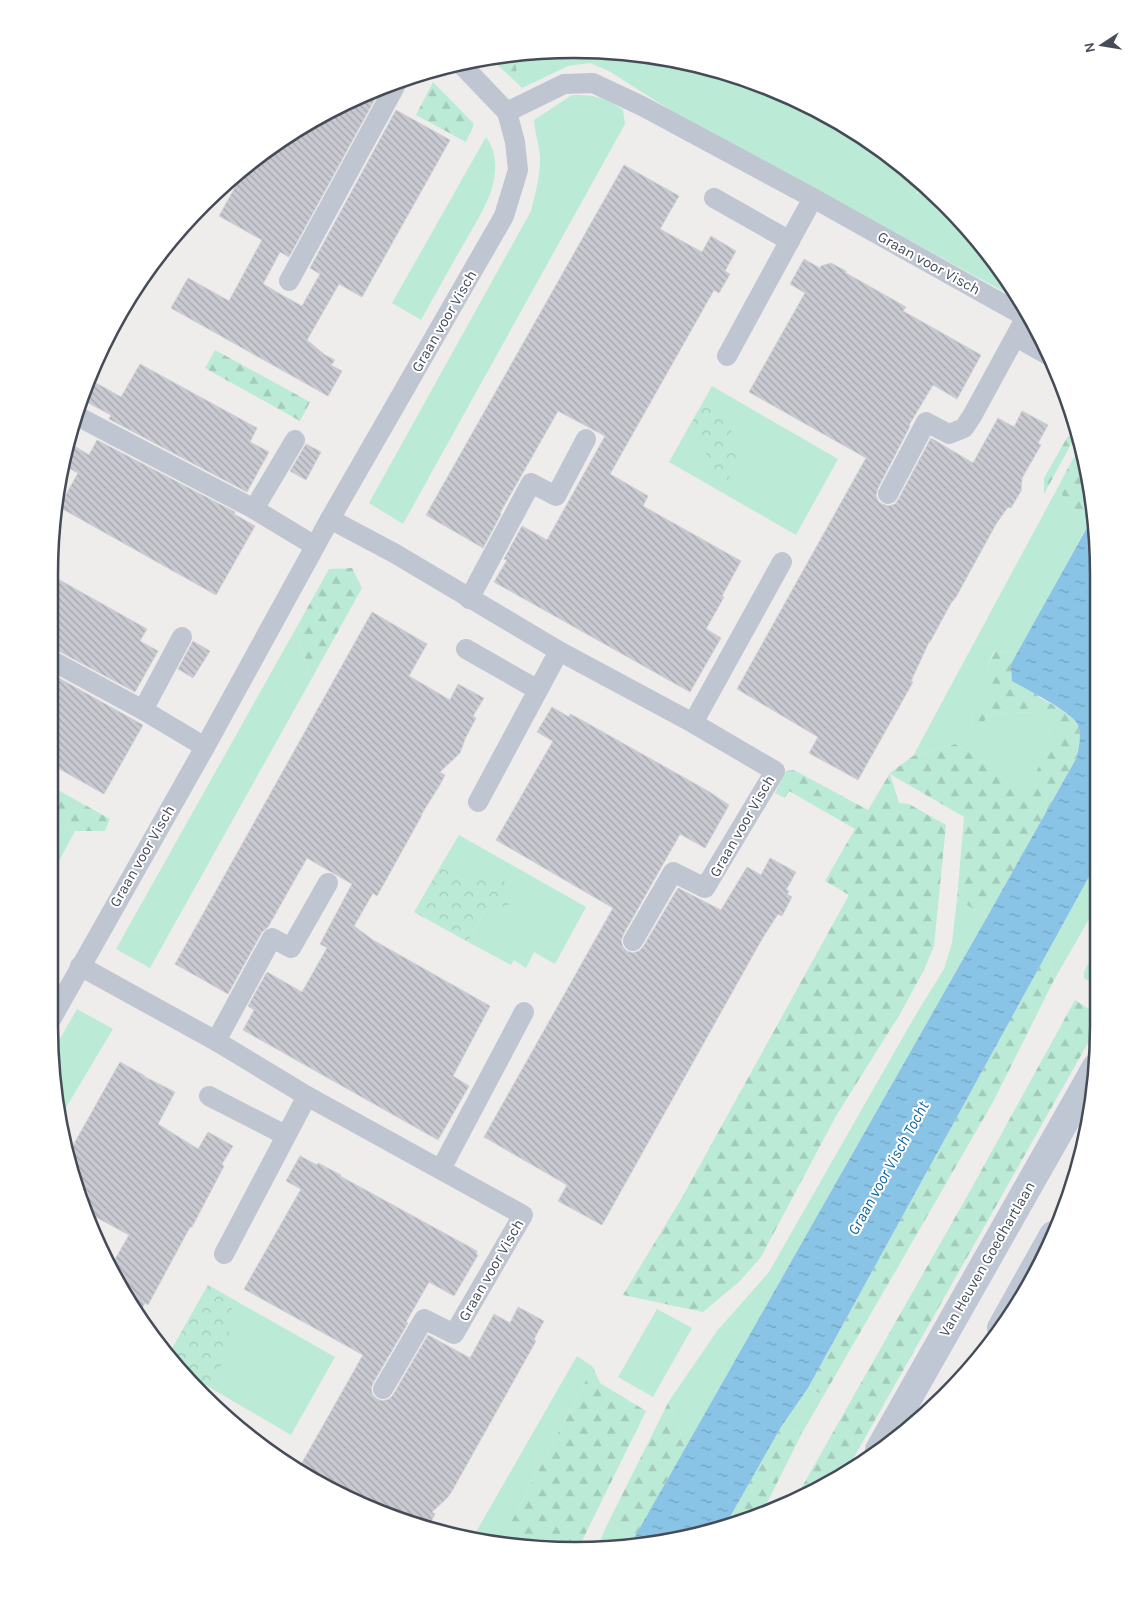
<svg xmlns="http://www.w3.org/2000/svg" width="1147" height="1600" viewBox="0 0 1147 1600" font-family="Karla,sans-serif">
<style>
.green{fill:#bbebd6}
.forest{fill:url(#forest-firs)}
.park{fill:url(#park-crowns)}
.water{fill:url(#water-ripples)}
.building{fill:url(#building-back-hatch);stroke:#d0d1d7}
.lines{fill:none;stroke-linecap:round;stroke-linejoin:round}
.minor{stroke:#bfc5d1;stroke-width:20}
.secondary{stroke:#bfc6d4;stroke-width:28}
.labels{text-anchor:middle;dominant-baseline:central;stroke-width:4;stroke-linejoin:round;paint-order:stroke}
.street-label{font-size:15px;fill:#454c58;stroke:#fff}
.water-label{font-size:16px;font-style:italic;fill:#12699e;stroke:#fff}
.rim{fill:none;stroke:#454c58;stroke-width:2.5}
</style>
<defs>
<pattern id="forest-firs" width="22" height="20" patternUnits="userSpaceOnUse" patternTransform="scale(1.25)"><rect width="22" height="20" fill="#bbebd6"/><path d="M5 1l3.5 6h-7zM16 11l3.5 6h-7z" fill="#a2cbba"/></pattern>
<pattern id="park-crowns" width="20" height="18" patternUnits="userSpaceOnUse" patternTransform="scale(1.25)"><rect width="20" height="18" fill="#bbebd6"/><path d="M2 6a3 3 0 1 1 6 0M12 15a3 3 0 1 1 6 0" fill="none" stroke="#a2cbba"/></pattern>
<pattern id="water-ripples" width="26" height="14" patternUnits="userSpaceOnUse" patternTransform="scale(1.25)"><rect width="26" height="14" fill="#89c4e7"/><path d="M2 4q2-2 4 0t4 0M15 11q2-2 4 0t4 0" fill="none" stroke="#72a1be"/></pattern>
<pattern id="building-back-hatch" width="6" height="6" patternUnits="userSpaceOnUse" patternTransform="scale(1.25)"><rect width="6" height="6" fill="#c9cad1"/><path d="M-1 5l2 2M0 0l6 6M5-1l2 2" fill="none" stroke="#a5a6ac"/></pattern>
</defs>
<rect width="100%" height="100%" fill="#efecec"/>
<g class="green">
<path d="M 608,50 L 710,67 L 806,103 L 893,157 L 923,185 L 915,194 L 927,189 L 968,228 L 1021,301 L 678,115 L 609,71 L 590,63 L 568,66 L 522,88 L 517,83 L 516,53 Z"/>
<path d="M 572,95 C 594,95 605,97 623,110 L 625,124 L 403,524 L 369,503 L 531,211 C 535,194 540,178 540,160 C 540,147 535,133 534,120 Z"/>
<path d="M 486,137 C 496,151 497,167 493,184 C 488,204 476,222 466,240 C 451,266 436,293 421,320 L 392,303 Z"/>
<path d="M 712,386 L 838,459 L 796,535 L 669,462 Z"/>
<path d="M 1079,449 L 1086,476 L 1069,466 Z"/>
<path d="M 1057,489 L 1088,525 L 1018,652 L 994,651 L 987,666 L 997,694 L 971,712 L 974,736 L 989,714 L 1033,712 L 1060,725 L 1028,790 L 955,744 L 913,756 Z"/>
<path d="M 295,630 L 312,678 L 150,968 L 116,949 Z"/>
<path d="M 49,817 L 75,831 L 49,880 Z"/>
<path d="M 459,835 L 586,907 L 555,964 L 534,952 L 526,968 L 514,960 L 511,965 L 468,942 L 485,911 L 464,880 L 440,867 Z"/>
<path d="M 1096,864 L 1096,907 L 1054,980 L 1047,953 Z"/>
<path d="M 957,899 L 987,917 L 686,1447 L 669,1401 L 717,1331 L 769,1272 L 915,1016 L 944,969 L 952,943 Z"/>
<path d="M 77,1009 L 113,1029 L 61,1116 L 52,1053 Z"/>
<path d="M 208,1285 L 335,1357 L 291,1435 L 185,1373 L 169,1354 Z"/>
<path d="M 657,1309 L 692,1328 L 653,1397 L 618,1377 Z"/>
<path d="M 577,1356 L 593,1367 L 499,1545 L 472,1539 Z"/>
<path d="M 808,1388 L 824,1395 L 802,1433 L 781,1427 Z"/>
<path d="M 608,1523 L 633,1541 L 629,1547 L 597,1547 Z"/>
</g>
<g class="forest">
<path d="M 505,53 L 516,53 L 517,83 L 489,57 Z"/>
<path d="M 433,82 L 474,124 L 466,142 L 416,115 Z"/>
<path d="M 215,350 L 310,402 L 300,421 L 205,368 Z"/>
<path d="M 1068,436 L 1075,437 L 1044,494 L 1044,478 Z"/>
<path d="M 1069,466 L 1086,476 C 1091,495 1098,507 1088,525 L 1057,489 Z"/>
<path d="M 352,568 L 362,588 L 312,678 L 295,630 L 329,569 Z"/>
<path d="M 995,651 L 1018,652 L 1011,664 L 1039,697 L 1066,712 L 1078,723 L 1081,739 L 1077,757 L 987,917 L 957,899 L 964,817 L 890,774 L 899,803 L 909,804 L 946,825 L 934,946 L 924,970 L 900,1014 L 836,1116 L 761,1257 L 739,1282 L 703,1312 L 623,1295 L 684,1194 L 849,895 L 825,881 L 855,829 L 789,791 L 785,798 L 775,793 L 786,771 L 794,770 L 868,810 L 890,773 L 913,756 L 955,744 L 1028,789 L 1059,725 L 1033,712 L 989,714 L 974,737 L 971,712 L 996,694 L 987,666 Z"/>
<path d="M 49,785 L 110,819 L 105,831 L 75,831 L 49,817 Z"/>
<path d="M 1096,948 L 1097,985 L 1084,978 L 1084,972 Z"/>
<path d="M 1047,953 L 1054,980 L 993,1102 L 824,1395 L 808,1388 Z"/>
<path d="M 1075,1000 L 1097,1014 L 1097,1027 L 844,1475 L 836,1481 L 794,1501 L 970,1191 Z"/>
<path d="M 593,1367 L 600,1383 L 646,1411 L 579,1547 L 505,1547 L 499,1545 Z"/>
<path d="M 669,1401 L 686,1447 L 633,1541 L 608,1523 Z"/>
<path d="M 781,1427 L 802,1433 L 761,1515 L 726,1524 Z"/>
</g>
<g class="park">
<path d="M 704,402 L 727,416 L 739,459 L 727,481 L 709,471 L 704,440 L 687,430 Z"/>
<path d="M 440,867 L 464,880 L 502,873 L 511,904 L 485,911 L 468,942 L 414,912 Z"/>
<path d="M 208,1285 L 236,1301 L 225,1321 L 233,1345 L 209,1386 L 185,1373 L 169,1354 Z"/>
</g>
<path class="water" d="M 1094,515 L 1096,864 L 808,1388 L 781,1427 L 726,1524 L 642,1547 L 629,1547 L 987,917 L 1077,757 C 1079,746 1082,736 1078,725 C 1074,713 1026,689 1012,681 L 1011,664 Z"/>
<g class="building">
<path d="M 366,94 L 375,99 L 289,257 L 280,252 L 263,284 L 282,295 L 302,306 L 320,274 L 310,268 L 396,110 L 450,140 L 362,297 L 339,284 L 307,340 L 325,355 L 335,360 L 331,365 L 342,371 L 328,396 L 171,308 L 188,278 L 229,301 L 262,240 L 219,216 L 248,164 L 311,119 Z"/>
<path d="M 624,165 L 679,196 L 660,229 L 702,252 L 711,236 L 736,251 L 725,271 L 730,274 L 719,293 L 714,290 L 610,474 L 648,496 L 643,506 L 741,561 L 722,596 L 724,597 L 706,629 L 721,638 L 690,692 L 494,582 L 507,560 L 504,559 L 522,526 L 547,540 L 605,436 L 558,411 L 500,513 L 501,514 L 483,548 L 426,515 Z"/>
<path d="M 804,259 L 820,268 L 821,266 L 831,263 L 846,271 L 846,273 L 906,307 L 903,311 L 981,355 L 957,399 L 933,385 L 909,425 L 910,426 L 878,488 L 876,495 L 878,501 L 882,504 L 889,506 L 895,504 L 898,500 L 931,438 L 973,463 L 998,418 L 1014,427 L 1022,411 L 1048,425 L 1038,443 L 1041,445 L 1022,478 L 1021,491 L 1011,508 L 1008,507 L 996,524 L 956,597 L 951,603 L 930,642 L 929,642 L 911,681 L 913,682 L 858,780 L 809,753 L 818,737 L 737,689 L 866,458 L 749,392 L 805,293 L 790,284 Z"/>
<path d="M 140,364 L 257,428 L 250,442 L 269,452 L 247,492 L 109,419 L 111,415 L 81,399 L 89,379 L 121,397 Z"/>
<path d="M 97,440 L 235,512 L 234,514 L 255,526 L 216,595 L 59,507 L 78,473 L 61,464 L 68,442 L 89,455 Z"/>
<path d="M 306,444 L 321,452 L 306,480 L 290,471 Z"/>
<path d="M 49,574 L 147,629 L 140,641 L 158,651 L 135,692 L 55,649 L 49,647 Z"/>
<path d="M 372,612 L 427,644 L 409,676 L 450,700 L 458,684 L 484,698 L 473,716 L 476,718 L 465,739 L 460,753 L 440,772 L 445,775 L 441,783 L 421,815 L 422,815 L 377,896 L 373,893 L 354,926 L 373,940 L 490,1006 L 453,1076 L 469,1086 L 438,1140 L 243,1030 L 254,1010 L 248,1006 L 267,972 L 302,992 L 327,948 L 320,944 L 352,884 L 307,858 L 268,927 L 262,932 L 228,994 L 175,964 Z"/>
<path d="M 193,641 L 210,651 L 193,678 L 178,669 Z"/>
<path d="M 57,677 L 143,725 L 104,794 L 49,763 L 49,692 Z"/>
<path d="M 552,707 L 569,717 L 570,714 L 578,718 L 708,791 L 729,805 L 705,848 L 680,834 L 623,935 L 621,941 L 623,947 L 627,951 L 633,953 L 639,951 L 643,947 L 678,888 L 721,910 L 747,867 L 761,875 L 770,858 L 796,872 L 786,890 L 789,891 L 787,894 L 792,897 L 782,916 L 778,914 L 762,939 L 602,1225 L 558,1201 L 567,1185 L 484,1137 L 613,908 L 496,840 L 553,741 L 537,732 Z"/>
<path d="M 120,1062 L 145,1076 L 145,1077 L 175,1092 L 158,1124 L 198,1149 L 208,1132 L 233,1146 L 222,1164 L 224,1166 L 192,1227 L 190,1227 L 148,1305 L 145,1303 L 137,1317 L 110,1268 L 129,1235 L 83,1210 L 66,1158 Z"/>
<path d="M 300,1156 L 317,1165 L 318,1163 L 341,1175 L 340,1176 L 477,1251 L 476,1254 L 478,1255 L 454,1296 L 429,1282 L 406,1322 L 408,1323 L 373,1383 L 371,1389 L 373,1395 L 377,1399 L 383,1401 L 389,1399 L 393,1395 L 428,1335 L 470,1358 L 494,1314 L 510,1323 L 518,1307 L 544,1321 L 534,1339 L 536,1341 L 452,1491 L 447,1498 L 432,1512 L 435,1514 L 427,1529 L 405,1523 L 342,1497 L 299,1468 L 363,1355 L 244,1289 L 301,1189 L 286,1181 Z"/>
</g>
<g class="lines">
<g class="minor">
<path d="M 461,64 L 507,112"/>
<path d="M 714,198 L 790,241"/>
<path d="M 289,281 L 399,79"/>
<path d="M 1016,337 L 1050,356"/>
<path d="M 727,356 L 813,198"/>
<path d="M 79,417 L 254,509 L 315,546"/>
<path d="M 254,509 L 295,440"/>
<path d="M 330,519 L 394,553 L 559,651 L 693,723 L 775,771 L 705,888 L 673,872 L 633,941"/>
<path d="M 469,599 L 531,483 L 556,496 L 586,439"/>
<path d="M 466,649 L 538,690"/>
<path d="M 49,659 L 143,710 L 205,747"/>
<path d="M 143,710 L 182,637"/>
<path d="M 693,723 L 782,562"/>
<path d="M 478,802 L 559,651"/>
<path d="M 80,966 L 216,1041 L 307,1096 L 523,1215 L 454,1334 L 424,1319 L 383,1389"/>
<path d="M 49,1023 L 205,747 L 330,519 L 504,216 L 518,170 L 515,142 L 507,112 L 564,84 L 593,83 L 642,106 L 813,198 L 1026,317 L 972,416 L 964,428 L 949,434 L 926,422 L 888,494"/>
<path d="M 216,1041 L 272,938 L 291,948 L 328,883"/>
<path d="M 209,1096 L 285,1135"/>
<path d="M 441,1169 L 524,1012"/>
<path d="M 224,1254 L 307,1096"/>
</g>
<g class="secondary">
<path d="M 1001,1328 L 1053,1235"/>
<path d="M 879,1450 L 1096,1067"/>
</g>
</g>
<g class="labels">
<g class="street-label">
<text transform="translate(929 263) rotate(29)">Graan voor Visch</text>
<text transform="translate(444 321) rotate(-60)">Graan voor Visch</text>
<text transform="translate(742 826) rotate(-60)">Graan voor Visch</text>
<text transform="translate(142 856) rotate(-60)">Graan voor Visch</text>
<text transform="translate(987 1259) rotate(-60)">Van Heuven Goedhartlaan</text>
<text transform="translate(491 1270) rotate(-60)">Graan voor Visch</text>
</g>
<g class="water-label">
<text transform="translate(888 1168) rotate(-61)">Graan voor Visch Tocht</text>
</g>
</g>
<path d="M0 0H1147V1600H0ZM574 58H574A516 516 0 0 1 1090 574V1026A516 516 0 0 1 574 1542H574A516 516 0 0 1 58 1026V574A516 516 0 0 1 574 58Z" fill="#fff" fill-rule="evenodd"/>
<path class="rim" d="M574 58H574A516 516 0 0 1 1090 574V1026A516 516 0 0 1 574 1542H574A516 516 0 0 1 58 1026V574A516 516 0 0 1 574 58Z"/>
<g transform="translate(1102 45) rotate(258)" stroke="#ffffff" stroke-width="4" paint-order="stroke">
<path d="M0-4L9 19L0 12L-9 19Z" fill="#454c58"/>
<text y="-8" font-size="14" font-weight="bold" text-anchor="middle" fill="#454c58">N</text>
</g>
</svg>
